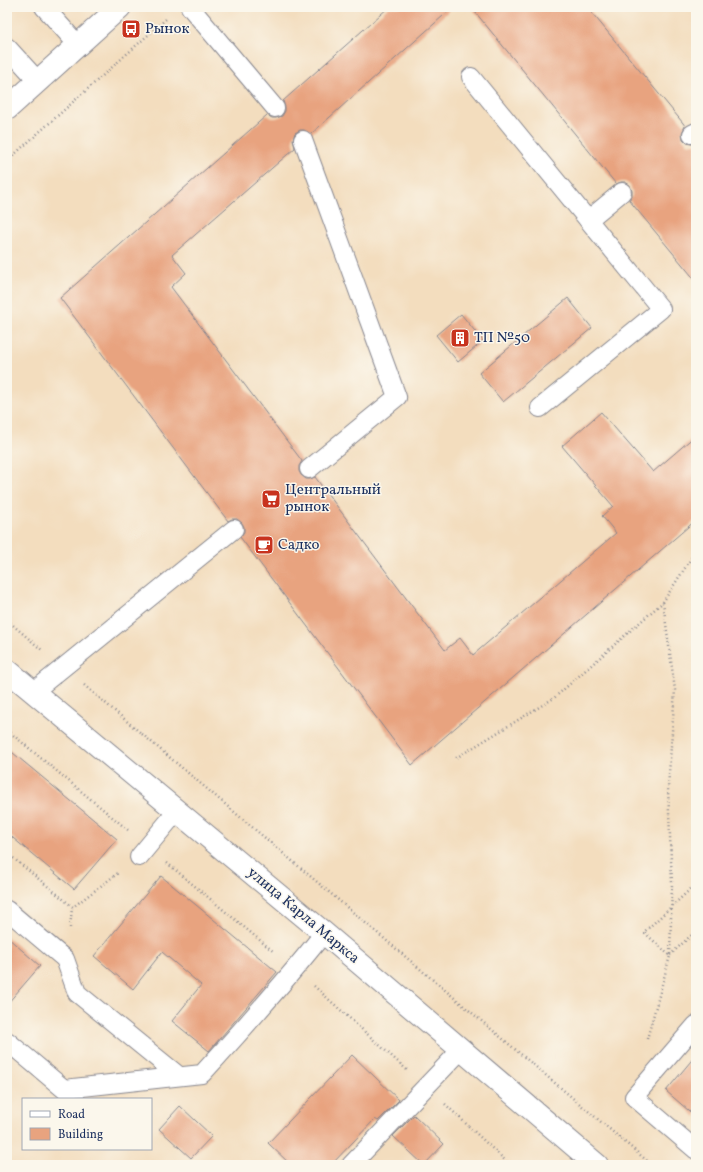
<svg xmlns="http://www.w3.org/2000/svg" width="703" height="1172" viewBox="0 0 703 1172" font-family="Vollkorn,serif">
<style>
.building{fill:#e8a37f}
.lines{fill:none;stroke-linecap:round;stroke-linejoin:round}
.service-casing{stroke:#87868e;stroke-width:20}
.minor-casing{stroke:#87868e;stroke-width:24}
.secondary-casing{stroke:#87868e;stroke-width:24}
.path{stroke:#87868e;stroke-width:2.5;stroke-dasharray:1 3;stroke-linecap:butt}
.service{stroke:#fff;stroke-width:18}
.minor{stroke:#fff;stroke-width:22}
.secondary{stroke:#fff;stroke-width:22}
.labels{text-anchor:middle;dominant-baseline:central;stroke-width:3;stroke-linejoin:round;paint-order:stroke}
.poi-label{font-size:15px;fill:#1b2f5e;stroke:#fbf7ec;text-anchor:start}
.street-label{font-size:15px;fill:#1b2f5e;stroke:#fbf7ec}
</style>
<rect width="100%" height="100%" fill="#fbf7ec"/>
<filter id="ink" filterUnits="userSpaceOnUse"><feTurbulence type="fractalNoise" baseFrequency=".025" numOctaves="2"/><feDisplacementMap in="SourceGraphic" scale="8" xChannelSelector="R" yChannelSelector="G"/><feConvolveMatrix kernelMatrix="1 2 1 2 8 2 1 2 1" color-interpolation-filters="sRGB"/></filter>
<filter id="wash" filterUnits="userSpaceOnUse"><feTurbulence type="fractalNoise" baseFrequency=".012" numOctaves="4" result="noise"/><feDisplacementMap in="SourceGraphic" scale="16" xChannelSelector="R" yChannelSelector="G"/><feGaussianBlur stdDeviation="0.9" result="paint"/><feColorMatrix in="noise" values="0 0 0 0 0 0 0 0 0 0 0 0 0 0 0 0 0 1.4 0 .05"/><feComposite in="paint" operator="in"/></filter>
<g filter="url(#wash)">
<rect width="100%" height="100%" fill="#f3ddbe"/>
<g id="blocks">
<g class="building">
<path d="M 389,7 L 453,7 L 311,134 L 304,130 L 300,130 L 295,133 L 293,139 L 295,148 L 172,255 L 186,273 L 171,287 L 302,461 L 299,466 L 299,471 L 301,475 L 306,479 L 310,479 L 315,477 L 445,650 L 460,638 L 473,655 L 616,533 L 602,516 L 613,506 L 562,446 L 601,412 L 653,472 L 696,435 L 696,520 L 412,765 L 240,537 L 244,532 L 244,527 L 242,523 L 237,519 L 232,519 L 228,521 L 60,298 L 267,115 L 272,118 L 276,118 L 282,116 L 285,111 L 285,107 L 283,101 Z"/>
<path d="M 471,7 L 587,7 L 683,123 L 685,126 L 682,133 L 683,139 L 687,143 L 691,144 L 696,144 L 696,281 L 629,200 L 632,196 L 632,191 L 630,185 L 625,182 L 621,182 L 616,184 Z"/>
<path d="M 568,298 L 592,328 L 503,402 L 479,373 Z"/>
<path d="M 461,314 L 483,341 L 458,362 L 436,335 Z"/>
<path d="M 7,748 L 117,839 L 74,889 L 7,833 Z"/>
<path d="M 161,876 L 277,972 L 209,1051 L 172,1021 L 201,985 L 162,952 L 133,989 L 94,956 Z"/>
<path d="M 7,937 L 40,966 L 7,1004 Z"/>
<path d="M 352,1055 L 399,1100 L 378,1121 L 375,1119 L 331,1165 L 291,1165 L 268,1143 Z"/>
<path d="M 696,1055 L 696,1117 L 666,1091 Z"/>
<path d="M 180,1106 L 212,1136 L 191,1158 L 159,1129 Z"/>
<path d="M 414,1115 L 444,1144 L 424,1165 L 393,1136 Z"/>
</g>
</g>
</g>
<g filter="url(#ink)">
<use href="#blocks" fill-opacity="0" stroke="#87868e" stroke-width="1"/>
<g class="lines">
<defs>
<g id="service">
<path d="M 44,7 L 78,45"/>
<path d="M 190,7 L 275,108"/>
<path d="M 7,47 L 38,81"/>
<path d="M 471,77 L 661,309 L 540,408"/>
<path d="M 692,134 L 696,132"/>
<path d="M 303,140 L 397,397 L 309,469"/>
<path d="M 588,220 L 622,192"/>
<path d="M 33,692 L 234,529"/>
<path d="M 139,857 L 177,811"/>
<path d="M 7,910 L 65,959 L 77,993 L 179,1076"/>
<path d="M 696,1025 L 634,1097 L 696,1150"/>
<path d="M 7,1041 L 64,1089 L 202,1074 C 244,1028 285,982 324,933"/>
<path d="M 351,1165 L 461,1050"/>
</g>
<path id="minor" d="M 7,670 L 324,933 L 597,1165"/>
<path id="secondary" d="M 7,109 L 120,7"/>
</defs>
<use href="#service" class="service-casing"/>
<use href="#minor" class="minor-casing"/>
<use href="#secondary" class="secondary-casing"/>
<g class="path">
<path d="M 7,161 L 166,19"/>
<path d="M 7,620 L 43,651"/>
<path d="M 84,685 L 652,1165"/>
<path d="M 7,730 L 128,830"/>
<path d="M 456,758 L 554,698 L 663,602 L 696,551"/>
<path d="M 7,853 L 73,907 L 118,873"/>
<path d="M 167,863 L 274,952"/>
<path d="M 70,928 L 72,908"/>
<path d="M 669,955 L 644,932 L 696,884"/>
<path d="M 670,955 L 696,931"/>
<path d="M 314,986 L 407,1070"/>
<path d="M 647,1039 L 670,956 L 672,884 L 668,788 L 675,690 L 663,602"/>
<path d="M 445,1104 L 510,1165"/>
</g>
<use href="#service" class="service"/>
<use href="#minor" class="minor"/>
<use href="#secondary" class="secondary"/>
</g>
</g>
<defs>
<symbol id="bus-square" viewBox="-11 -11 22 22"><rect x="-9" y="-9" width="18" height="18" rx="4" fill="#c8321e" stroke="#fbf7ec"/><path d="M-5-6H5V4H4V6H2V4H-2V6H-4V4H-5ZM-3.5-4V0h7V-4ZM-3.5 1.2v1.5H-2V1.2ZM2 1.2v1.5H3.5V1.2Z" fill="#fff"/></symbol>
<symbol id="building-square" viewBox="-11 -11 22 22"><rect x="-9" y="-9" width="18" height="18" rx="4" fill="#c8321e" stroke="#fbf7ec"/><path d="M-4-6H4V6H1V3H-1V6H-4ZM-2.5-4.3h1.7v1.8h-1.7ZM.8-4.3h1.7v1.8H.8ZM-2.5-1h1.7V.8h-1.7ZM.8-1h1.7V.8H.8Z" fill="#fff"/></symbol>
<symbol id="supermarket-square" viewBox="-11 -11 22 22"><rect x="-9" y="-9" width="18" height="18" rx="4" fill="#c8321e" stroke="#fbf7ec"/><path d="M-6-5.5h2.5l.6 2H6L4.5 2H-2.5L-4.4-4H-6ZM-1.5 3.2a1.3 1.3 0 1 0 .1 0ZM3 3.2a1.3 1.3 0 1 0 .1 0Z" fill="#fff"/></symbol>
<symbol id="cafe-square" viewBox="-11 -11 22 22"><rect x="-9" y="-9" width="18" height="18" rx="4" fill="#c8321e" stroke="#fbf7ec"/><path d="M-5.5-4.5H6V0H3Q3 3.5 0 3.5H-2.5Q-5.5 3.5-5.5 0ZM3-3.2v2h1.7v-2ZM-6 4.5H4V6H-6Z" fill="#fff"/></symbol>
</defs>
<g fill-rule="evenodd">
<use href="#bus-square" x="120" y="18" width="22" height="22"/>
<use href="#building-square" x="449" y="327" width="22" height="22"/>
<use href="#supermarket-square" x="260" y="488" width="22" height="22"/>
<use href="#cafe-square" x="253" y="534" width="22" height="22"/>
</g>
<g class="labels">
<g class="poi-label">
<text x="145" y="29">Рынок</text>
<text x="474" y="338">ТП №50</text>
<text x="285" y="490">Центральный<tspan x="285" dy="17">рынок</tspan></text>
<text x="278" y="545">Садко</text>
</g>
<g class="street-label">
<text transform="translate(303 916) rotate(40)">улица Карла Маркса</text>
</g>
</g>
<rect width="703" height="1172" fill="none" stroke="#fbf7ec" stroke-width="24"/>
<rect x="22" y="1098" width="130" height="52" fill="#fbf7ec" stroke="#a1a7b3"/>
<rect x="30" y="1111" width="20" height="6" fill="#ffffff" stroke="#a1a7b3"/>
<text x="58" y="1118" font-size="12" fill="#1b2f5e">Road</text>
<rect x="30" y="1128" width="20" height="12" fill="#e8a37f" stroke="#a1a7b3"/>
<text x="58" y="1138" font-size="12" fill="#1b2f5e">Building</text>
</svg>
